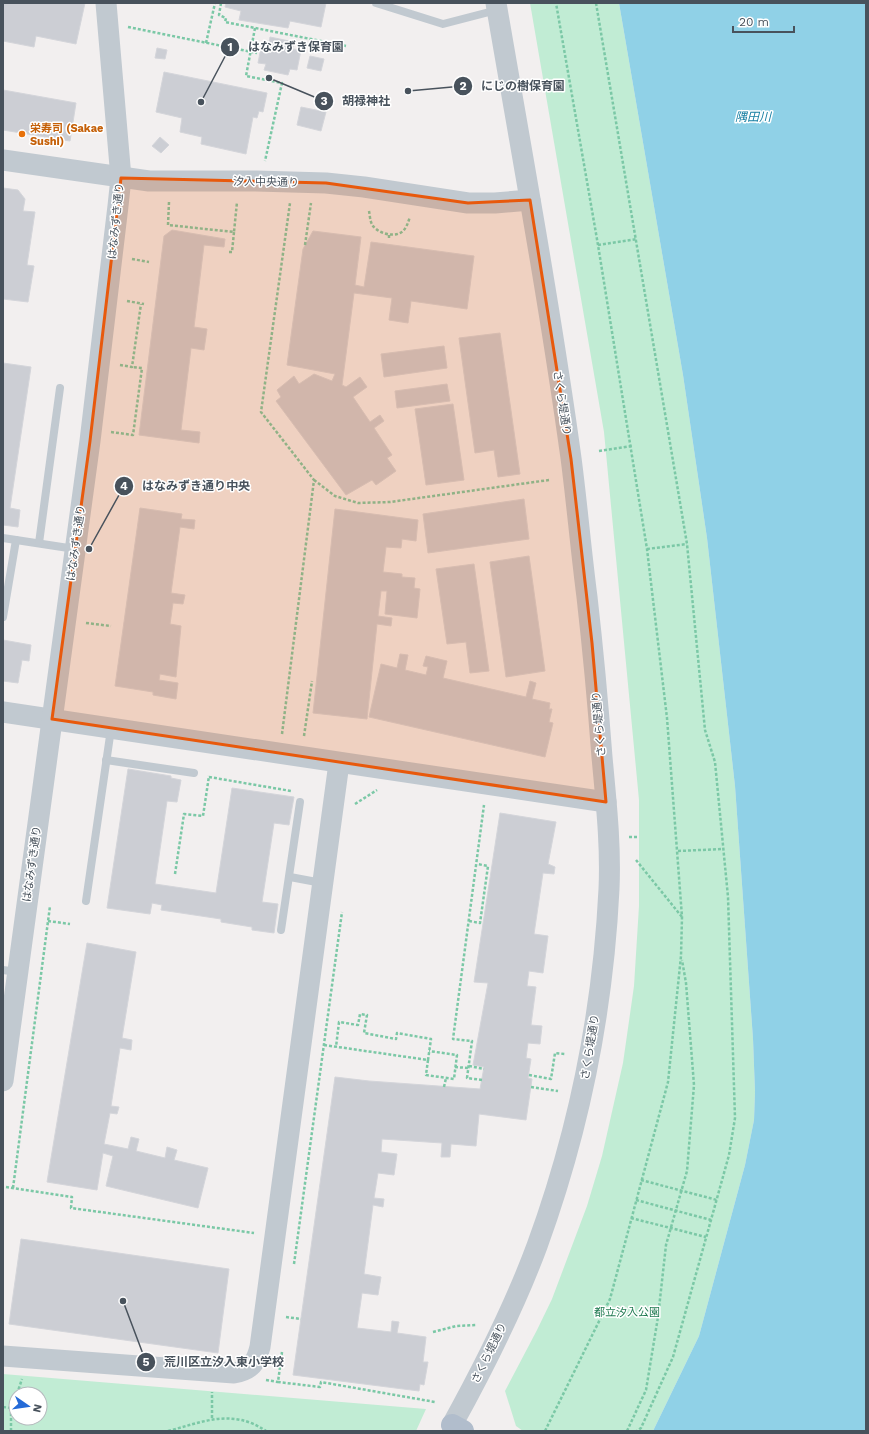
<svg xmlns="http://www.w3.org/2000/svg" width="869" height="1434" viewBox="0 0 869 1434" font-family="'Work Sans','Noto Sans JP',sans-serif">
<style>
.green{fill:#c1ecd4;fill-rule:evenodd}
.water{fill:#90d1e7}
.building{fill:#ccced4;stroke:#d4d5da}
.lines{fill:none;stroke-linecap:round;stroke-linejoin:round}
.path{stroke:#7bc8a6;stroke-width:2.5;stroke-dasharray:3 2;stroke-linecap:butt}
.service{stroke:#c1c9d0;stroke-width:8}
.tertiary{stroke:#c1c9d0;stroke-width:21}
.primary{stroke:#b1bdcc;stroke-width:22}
.marked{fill:#e8590c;fill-opacity:0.2;stroke:#e8590c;stroke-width:3;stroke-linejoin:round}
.food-dot{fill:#e8710a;stroke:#fff;stroke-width:1.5}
.labels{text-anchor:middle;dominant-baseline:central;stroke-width:3;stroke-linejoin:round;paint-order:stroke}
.food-label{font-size:11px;font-weight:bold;fill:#c56008;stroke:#fff;text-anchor:start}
.street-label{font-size:11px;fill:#48525c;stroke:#fff}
.park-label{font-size:11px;fill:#1d794f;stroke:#fff}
.water-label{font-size:12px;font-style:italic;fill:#157ea2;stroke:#fff}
.leader{fill:none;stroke:#48525c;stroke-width:1.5}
.callout-dot{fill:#48525c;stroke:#fff;stroke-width:1.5}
.mark-label{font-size:12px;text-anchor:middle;font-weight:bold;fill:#fff}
.callout-label{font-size:12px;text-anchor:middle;font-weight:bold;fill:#48525c;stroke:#fff;stroke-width:3;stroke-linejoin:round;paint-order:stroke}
</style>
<rect width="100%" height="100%" fill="#f2efef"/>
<g class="green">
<path d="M 530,3 L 619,3 L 683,375 L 707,538 L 735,786 L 753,1039 L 755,1092 L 754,1120 L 745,1165 L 699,1336 L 653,1431 L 523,1431 L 516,1426 L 505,1391 L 537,1330 L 552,1299 L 587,1206 L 602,1156 L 623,1063 L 634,986 L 639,906 L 639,800 L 604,432 Z"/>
<path d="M 3,1374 L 426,1409 L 416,1431 L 3,1431 ZM 16,1394 L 40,1394 L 40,1418 L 16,1418 Z"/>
</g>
<path class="water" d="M 619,3 L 866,3 L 866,1431 L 653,1431 L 699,1336 L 745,1165 L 754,1120 L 755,1092 L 753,1039 L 735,786 L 707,538 L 683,375 Z"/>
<g class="building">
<path d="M 3,3 L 85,3 L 76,44 L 36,36 L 34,47 L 3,41 Z"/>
<path d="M 226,3 L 326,3 L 321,27 L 290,21 L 288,28 L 239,20 L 241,11 L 225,7 Z"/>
<path d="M 270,37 L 294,42 L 293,49 L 301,50 L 297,70 L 290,69 L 288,75 L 264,70 L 266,64 L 258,63 L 262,42 L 269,43 Z"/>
<path d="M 157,48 L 167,50 L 165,59 L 155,58 Z"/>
<path d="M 310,56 L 324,59 L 321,71 L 307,68 Z"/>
<path d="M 164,72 L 267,93 L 263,112 L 259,111 L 257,118 L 253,117 L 246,154 L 201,144 L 202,137 L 180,132 L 182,118 L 156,112 Z"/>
<path d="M 3,90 L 76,103 L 70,141 L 3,130 Z"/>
<path d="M 301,107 L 326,112 L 321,131 L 297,125 Z"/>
<path d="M 160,137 L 169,145 L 161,153 L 152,146 Z"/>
<path d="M 3,188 L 18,190 L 25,199 L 23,211 L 35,212 L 27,265 L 34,266 L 28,302 L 3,299 Z"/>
<path d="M 172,230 L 225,239 L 224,247 L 204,245 L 194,327 L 207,329 L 204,350 L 191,348 L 181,430 L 200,432 L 199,443 L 139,435 L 164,236 Z"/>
<path d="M 313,231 L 361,237 L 355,285 L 364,287 L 371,242 L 474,256 L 467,309 L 411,301 L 408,323 L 389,320 L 392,298 L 354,293 L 342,385 L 346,387 L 360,377 L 367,387 L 353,397 L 370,422 L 380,415 L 384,421 L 374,428 L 392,455 L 387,458 L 396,471 L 376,485 L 372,480 L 346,495 L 276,401 L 281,397 L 277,390 L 294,376 L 299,384 L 314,374 L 332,381 L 335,374 L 287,365 L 303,249 Z"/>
<path d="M 500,333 L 520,474 L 498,477 L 494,450 L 475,453 L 459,338 Z"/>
<path d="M 444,346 L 447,368 L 384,377 L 381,354 Z"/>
<path d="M 3,363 L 31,367 L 10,508 L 20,510 L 18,527 L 3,525 Z"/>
<path d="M 447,384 L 450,401 L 397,408 L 395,391 Z"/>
<path d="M 453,404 L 464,480 L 426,485 L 415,409 Z"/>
<path d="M 524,499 L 529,539 L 428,553 L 423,514 Z"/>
<path d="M 140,508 L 182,514 L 181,519 L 195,520 L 194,529 L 180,527 L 171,593 L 185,595 L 183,604 L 173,603 L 170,624 L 181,626 L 176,677 L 160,674 L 159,680 L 178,683 L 176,699 L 153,695 L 153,692 L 115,686 Z"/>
<path d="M 335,509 L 418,520 L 416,541 L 402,539 L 401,548 L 386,547 L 383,572 L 402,574 L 402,577 L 415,578 L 414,588 L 420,589 L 417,618 L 385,614 L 387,591 L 381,591 L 378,616 L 392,618 L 391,626 L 377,624 L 367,719 L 313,713 Z"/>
<path d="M 529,556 L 545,671 L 506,677 L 490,562 Z"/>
<path d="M 474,564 L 489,671 L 470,673 L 466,642 L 447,644 L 436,569 Z"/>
<path d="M 3,640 L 31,645 L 29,661 L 22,660 L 18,683 L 3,681 Z"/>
<path d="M 400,654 L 408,655 L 405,670 L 426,675 L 428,667 L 423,666 L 426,656 L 447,661 L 443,678 L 526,697 L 530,681 L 536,683 L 532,699 L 550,703 L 549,709 L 552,709 L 549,722 L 553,723 L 545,757 L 369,717 L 381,664 L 397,668 Z"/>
<path d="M 128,769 L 171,776 L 171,778 L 181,780 L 177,802 L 167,801 L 155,884 L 216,893 L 232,788 L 294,797 L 289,825 L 274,823 L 262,902 L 278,904 L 274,933 L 252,930 L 252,927 L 221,922 L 221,919 L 161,910 L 162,905 L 152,903 L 150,914 L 107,908 Z"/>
<path d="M 500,813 L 556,822 L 548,864 L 555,867 L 554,874 L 543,873 L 534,934 L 548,936 L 543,973 L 529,971 L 527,986 L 536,987 L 531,1025 L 542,1026 L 540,1044 L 528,1043 L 526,1058 L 531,1059 L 528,1078 L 532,1079 L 526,1120 L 479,1114 L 476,1146 L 451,1144 L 450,1157 L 441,1157 L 442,1143 L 382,1139 L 381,1152 L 397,1154 L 394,1175 L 378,1173 L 374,1198 L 384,1199 L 383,1207 L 373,1205 L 364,1274 L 381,1277 L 378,1295 L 362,1293 L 357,1328 L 391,1332 L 392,1321 L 399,1322 L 397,1333 L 426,1337 L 423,1362 L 428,1362 L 424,1385 L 420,1384 L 419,1391 L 293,1375 L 335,1077 L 369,1081 L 480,1089 L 484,1067 L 473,1065 L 488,983 L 474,982 Z"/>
<path d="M 87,943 L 136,952 L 122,1038 L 132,1040 L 131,1050 L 120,1048 L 111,1106 L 119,1107 L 117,1114 L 110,1113 L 104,1144 L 128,1149 L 131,1137 L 139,1139 L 136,1151 L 165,1158 L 167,1147 L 177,1150 L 174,1160 L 208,1168 L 198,1208 L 106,1186 L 113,1156 L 103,1153 L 97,1190 L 47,1182 Z"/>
<path d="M 21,1239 L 229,1269 L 218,1353 L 9,1324 Z"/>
</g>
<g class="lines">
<g class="path">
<path d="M 221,3 L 219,15 L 226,18 L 225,22 L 346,46"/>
<path d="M 596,3 L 687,544 L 705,730 L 715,762 L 728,897 L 735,1118 L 729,1155 L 673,1357 L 641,1428 L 637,1431"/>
<path d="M 128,27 L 257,53"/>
<path d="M 255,28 L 246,76 L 282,83 L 265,161"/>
<path d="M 206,43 L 215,3"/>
<path d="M 169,202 L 168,225 L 234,232 L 237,202"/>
<path d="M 369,211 C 370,216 370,222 373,226 C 379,234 396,238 403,231 C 407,227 408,222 410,217"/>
<path d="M 389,238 L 389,234"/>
<path d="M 305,245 L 311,203"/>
<path d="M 598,245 L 637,239"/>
<path d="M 229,252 L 232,252 L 234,232"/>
<path d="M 132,259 L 149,262"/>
<path d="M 127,301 L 144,304"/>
<path d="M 120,365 L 132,367 L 141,304"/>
<path d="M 111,432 L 133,435 L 142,368 L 132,367"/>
<path d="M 599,451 L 632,446"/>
<path d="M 314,480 L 335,496 L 358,503 L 390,502 L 549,480"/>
<path d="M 647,549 L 687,544"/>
<path d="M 86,623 L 111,626"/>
<path d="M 282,734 L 314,480 L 261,412 L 290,203"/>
<path d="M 304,736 L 312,681"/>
<path d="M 209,777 L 291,791"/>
<path d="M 355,804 L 377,790"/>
<path d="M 629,837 L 637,837"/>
<path d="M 678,851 L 723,849"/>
<path d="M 636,860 L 682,917"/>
<path d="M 175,874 L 184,814 L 203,816 L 209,776"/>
<path d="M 48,921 L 70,924"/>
<path d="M 469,921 L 480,923 L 488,866 L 477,864"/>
<path d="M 324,1045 C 359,1050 393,1055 428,1060 L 431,1039 L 397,1033 L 396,1039 L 364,1033 L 367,1015 L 360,1014 L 358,1025 L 339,1022 L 336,1047"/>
<path d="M 428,1060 L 426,1075 L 454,1079 L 457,1055 L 429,1051"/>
<path d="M 469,1066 L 484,1069"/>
<path d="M 455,1067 L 468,1068"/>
<path d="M 529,1075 L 551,1079 L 555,1053 L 565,1054"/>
<path d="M 482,1080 L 467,1078 L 472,1041 L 453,1039 L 484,805"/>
<path d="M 444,1087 L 446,1078"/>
<path d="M 531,1087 L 558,1091"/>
<path d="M 641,1180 L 717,1200"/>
<path d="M 6,1187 L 72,1197 L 71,1208 L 254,1233"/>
<path d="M 13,1188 L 50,906"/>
<path d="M 636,1200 L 711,1220"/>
<path d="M 631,1218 L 706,1237"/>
<path d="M 294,1264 L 342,912"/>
<path d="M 286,1317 L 301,1319"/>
<path d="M 433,1332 L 456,1326 L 476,1325"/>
<path d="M 282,1352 L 278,1382 L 320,1387 L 321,1382 L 435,1402"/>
<path d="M 266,1380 L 278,1382"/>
<path d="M 17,1394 L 22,1379"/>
<path d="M 3,1407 L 11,1408"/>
<path d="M 212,1418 L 212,1392"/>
<path d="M 11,1431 L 11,1408 L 16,1396"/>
<path d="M 168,1431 C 203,1422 232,1408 266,1431"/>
<path d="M 545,1431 L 610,1299 L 668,1082 L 681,956 L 682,917 L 667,718 L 647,549 L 598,245 L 556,3"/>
<path d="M 627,1431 L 646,1390 L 658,1317 L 666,1245 L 687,1171 L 694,1085 L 686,983 L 682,960"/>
</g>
<g class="service">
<path d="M 376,3 L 443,24 L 497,10"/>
<path d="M 3,538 L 75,549"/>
<path d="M 39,543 L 60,388"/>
<path d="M 3,617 L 16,540"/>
<path d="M 106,760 L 194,773"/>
<path d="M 290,877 L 322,883"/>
<path d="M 86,901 L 111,729"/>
<path d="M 281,930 L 300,802"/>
<path d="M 3,970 L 17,972"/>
</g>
<g class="tertiary">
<path d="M 3,160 L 149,181 L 256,181 L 326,183 L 364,187 L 468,203 L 495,203 L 530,200"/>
<path d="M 3,712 L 606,802"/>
<path d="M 3,1081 L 90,441 L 118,206 L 121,178 L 106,3"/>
<path d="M 3,1356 L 234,1373 C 251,1370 256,1363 260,1347 L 339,763"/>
<path d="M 452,1425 C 484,1367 514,1308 537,1246 C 579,1131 603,1011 609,889 C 611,844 606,801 602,757 C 598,704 593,650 587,597 C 581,551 577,504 571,458 C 550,306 522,155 496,3"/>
</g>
<path class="primary" d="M 452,1425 L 463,1431"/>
</g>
<path class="marked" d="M 121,178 L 326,183 L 468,203 L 530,200 L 571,459 L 592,643 L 606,802 L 52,719 L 90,441 Z"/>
<circle class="food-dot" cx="22" cy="134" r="4"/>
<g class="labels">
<g class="food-label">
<text x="30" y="128">栄寿司 (Sakae<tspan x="30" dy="13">Sushi)</tspan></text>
</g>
<g class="street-label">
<text transform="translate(266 182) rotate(1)">汐入中央通り</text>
<text transform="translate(116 221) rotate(-84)">はなみずき通り</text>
<text transform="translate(562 403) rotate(81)">さくら堤通り</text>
<text transform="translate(76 543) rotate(-82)">はなみずき通り</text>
<text transform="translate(599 724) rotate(-95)">さくら堤通り</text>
<text transform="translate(32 864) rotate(-82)">はなみずき通り</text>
<text transform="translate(590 1047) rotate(-81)">さくら堤通り</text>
<text transform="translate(489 1353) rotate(-64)">さくら堤通り</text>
</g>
<g class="park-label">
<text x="627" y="1312">都立汐入公園</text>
</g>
<g class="water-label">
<text x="753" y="117">隅田川</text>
</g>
</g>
<path class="leader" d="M201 102L230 47M408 91L463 86M269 78L324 101M89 549L124 486M123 1301L146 1362"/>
<g class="callout-dot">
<circle cx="201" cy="102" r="4"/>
<circle cx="408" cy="91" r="4"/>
<circle cx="269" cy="78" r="4"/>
<circle cx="89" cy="549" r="4"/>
<circle cx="123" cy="1301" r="4"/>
<circle cx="230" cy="47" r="10"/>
<circle cx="463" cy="86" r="10"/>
<circle cx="324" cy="101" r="10"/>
<circle cx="124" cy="486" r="10"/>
<circle cx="146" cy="1362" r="10"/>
</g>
<g class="mark-label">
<text x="230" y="51">1</text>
<text x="463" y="90">2</text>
<text x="324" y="105">3</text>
<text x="124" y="490">4</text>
<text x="146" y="1366">5</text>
</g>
<g class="callout-label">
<text x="296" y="51">はなみずき保育園</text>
<text x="523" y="90">にじの樹保育園</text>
<text x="366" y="105">胡禄神社</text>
<text x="196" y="490">はなみずき通り中央</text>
<text x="224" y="1366">荒川区立汐入東小学校</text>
</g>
<rect width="869" height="1434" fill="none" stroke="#48525c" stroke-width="8"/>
<g transform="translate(28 1406) rotate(103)"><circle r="19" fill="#ffffff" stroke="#b6babe"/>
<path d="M0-3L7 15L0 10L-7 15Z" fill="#246ad7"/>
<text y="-6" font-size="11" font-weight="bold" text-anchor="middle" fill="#48525c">N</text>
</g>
<path d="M733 26v6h61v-6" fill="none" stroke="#48525c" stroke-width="2"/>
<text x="739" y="26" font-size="12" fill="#48525c" stroke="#ffffff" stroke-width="3" paint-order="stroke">20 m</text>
</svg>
